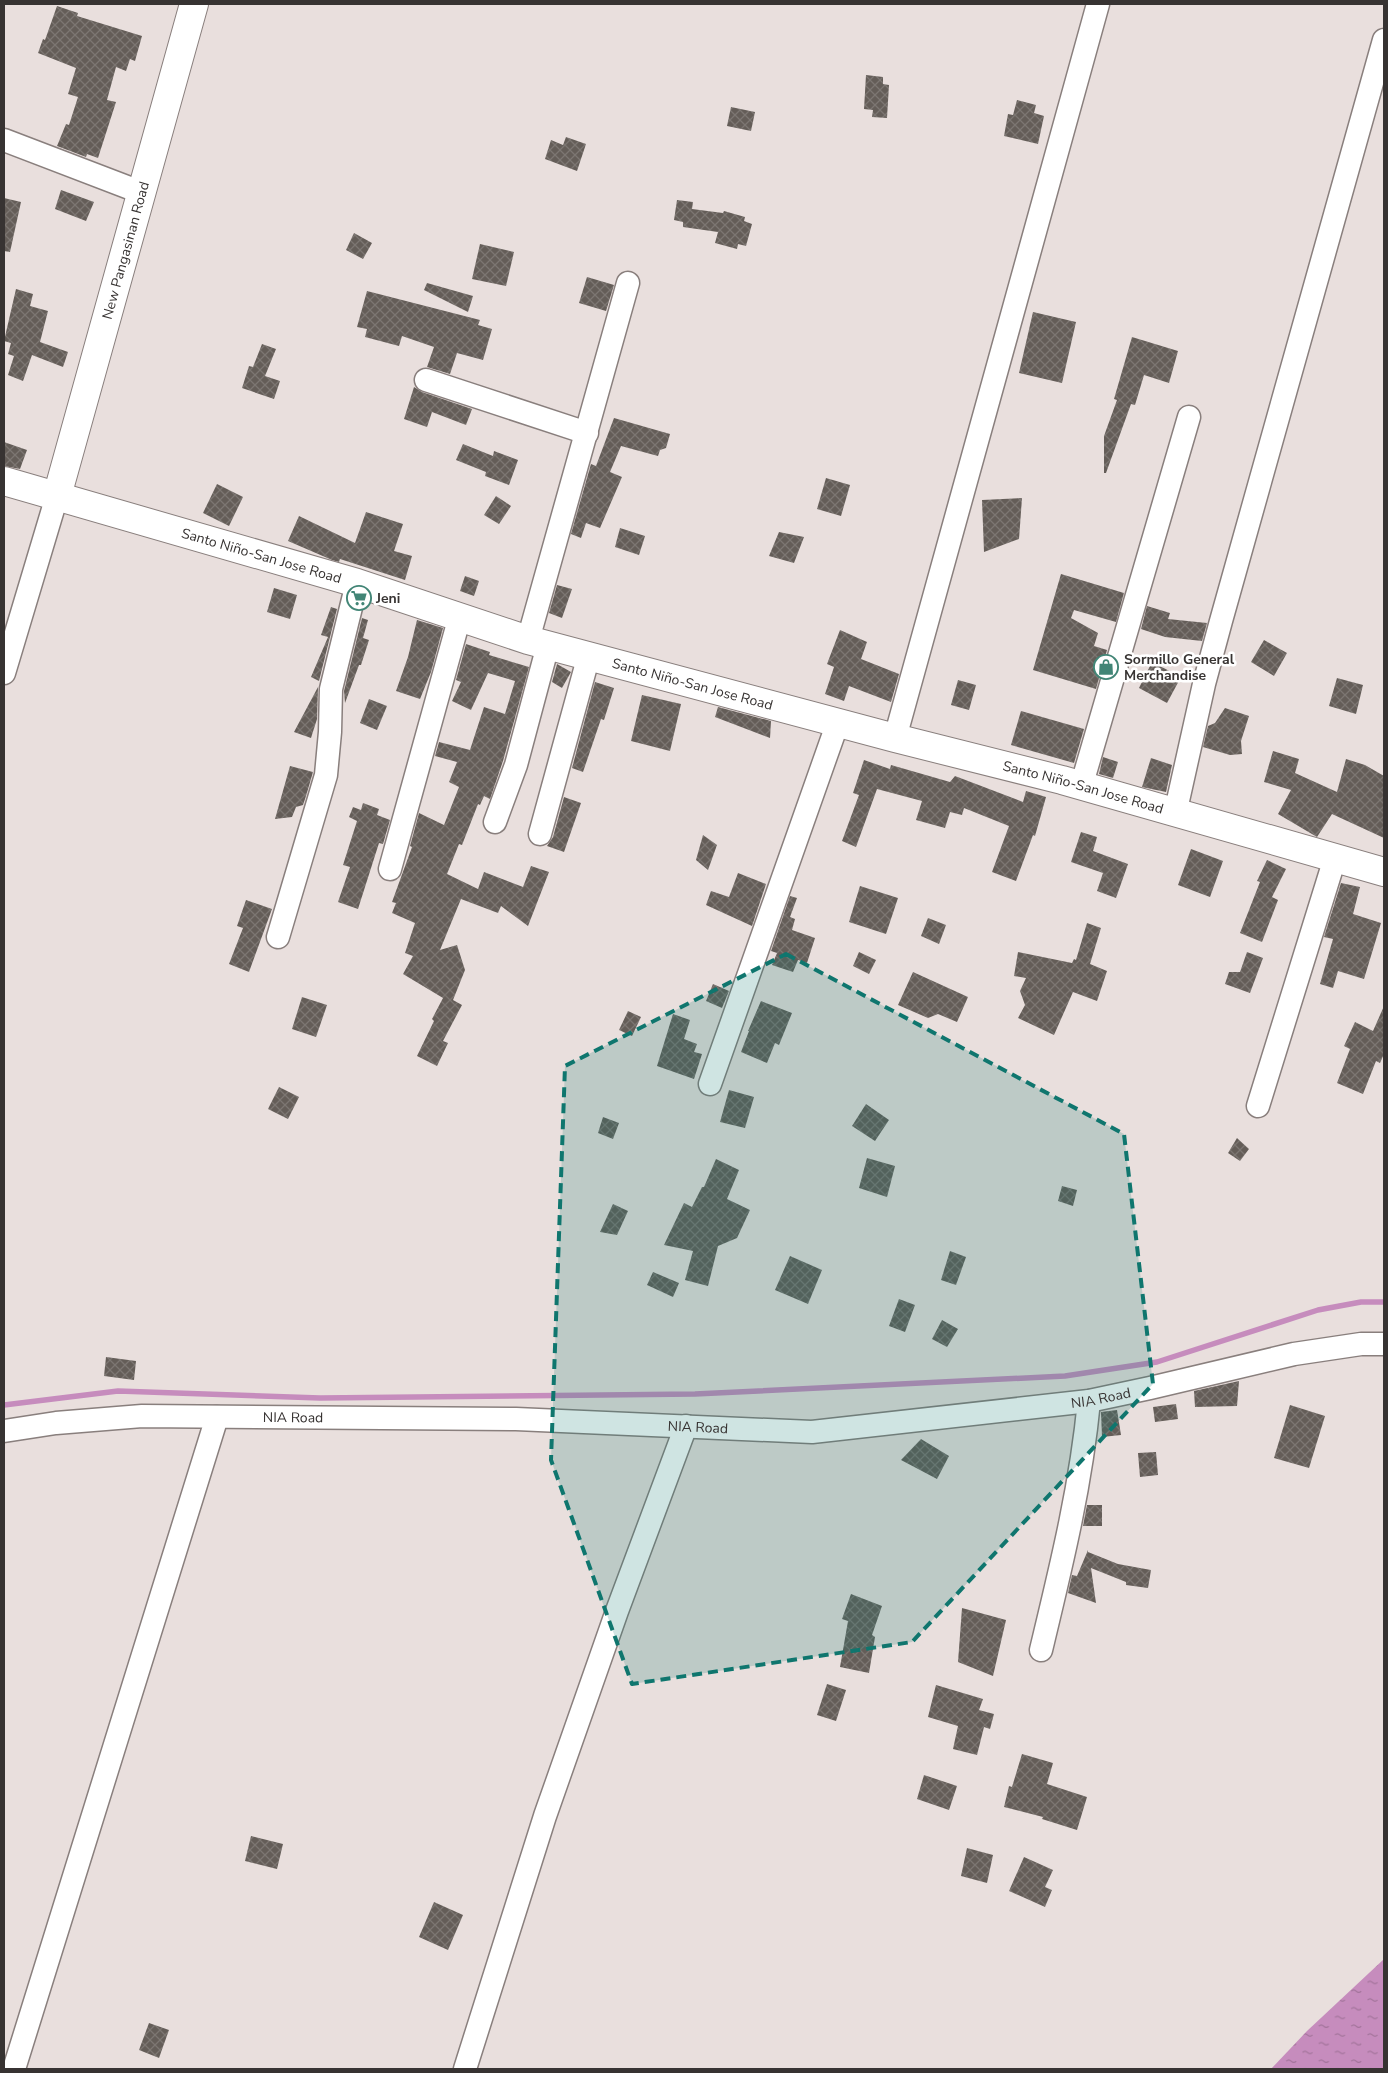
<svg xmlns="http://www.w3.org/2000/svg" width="1388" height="2073" viewBox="0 0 1388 2073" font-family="'Nunito Sans',sans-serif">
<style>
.water{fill:url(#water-ripples)}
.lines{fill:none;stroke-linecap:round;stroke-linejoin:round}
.stream{stroke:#c68cbd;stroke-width:5.5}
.building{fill:url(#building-cross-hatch)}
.street-casing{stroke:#897f7d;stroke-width:25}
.secondary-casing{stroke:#897f7d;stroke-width:30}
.street{stroke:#fff;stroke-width:22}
.secondary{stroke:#fff;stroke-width:28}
.marked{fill:#0f766e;fill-opacity:0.2;stroke:#0f766e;stroke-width:4;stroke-dasharray:10 6;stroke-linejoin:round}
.labels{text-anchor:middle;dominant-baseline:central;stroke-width:5;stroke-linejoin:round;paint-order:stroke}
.street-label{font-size:14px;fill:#373332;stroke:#fff}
.poi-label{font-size:14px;font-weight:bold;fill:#373332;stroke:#fff;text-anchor:start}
</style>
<defs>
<pattern id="water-ripples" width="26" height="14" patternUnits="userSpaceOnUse" patternTransform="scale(1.25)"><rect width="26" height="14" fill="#c68cbd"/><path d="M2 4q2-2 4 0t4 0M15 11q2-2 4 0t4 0" fill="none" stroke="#a2739a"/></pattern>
<pattern id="building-cross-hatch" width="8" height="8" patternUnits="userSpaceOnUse" patternTransform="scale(1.25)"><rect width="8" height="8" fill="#645d58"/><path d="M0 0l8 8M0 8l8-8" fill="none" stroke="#7c7672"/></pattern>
</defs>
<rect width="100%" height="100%" fill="#e9dfdd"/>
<path class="water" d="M 1384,1959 L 1384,2069 L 1271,2069 L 1307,2031 Z"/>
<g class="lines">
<path class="stream" d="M 4,1405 L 118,1391 L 320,1398 L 695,1394 L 1065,1376 L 1157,1362 L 1318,1310 L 1361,1302 L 1384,1302"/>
</g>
<g class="building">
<path d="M 57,6 L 78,13 L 77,16 L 142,36 L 135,61 L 130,59 L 126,71 L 116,67 L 107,100 L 116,102 L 98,158 L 87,154 L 86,157 L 57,146 L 66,124 L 69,125 L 78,97 L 68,94 L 76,68 L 38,53 L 43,39 L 45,40 Z"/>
<path d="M 866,75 L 883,77 L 883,84 L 889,85 L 887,118 L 872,117 L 873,110 L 864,109 Z"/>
<path d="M 1017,100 L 1036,105 L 1034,113 L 1044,116 L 1038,144 L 1004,136 L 1008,114 L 1013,115 Z"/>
<path d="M 731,107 L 755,112 L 751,131 L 727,126 Z"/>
<path d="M 566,137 L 586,144 L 577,171 L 545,159 L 551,140 L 563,145 Z"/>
<path d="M 61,190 L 94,202 L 86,221 L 55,209 Z"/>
<path d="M 4,198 L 21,202 L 10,252 L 4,251 Z"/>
<path d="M 677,200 L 693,202 L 692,209 L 723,213 L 724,211 L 745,217 L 744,221 L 752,224 L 746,246 L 738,244 L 737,249 L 715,243 L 718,232 L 683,227 L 683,222 L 674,220 Z"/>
<path d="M 354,233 L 372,243 L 363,259 L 346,250 Z"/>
<path d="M 480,244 L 514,252 L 506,286 L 472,279 Z"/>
<path d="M 587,277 L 614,285 L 606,311 L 579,303 Z"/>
<path d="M 427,283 L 473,296 L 468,312 L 424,290 Z"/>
<path d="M 16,289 L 33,294 L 30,306 L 48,311 L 40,342 L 68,352 L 63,367 L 32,355 L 23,381 L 8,375 L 14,356 L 8,354 L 11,343 L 4,341 Z"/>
<path d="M 367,291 L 480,320 L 478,325 L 492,329 L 483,360 L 457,353 L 450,374 L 427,367 L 434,347 L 402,336 L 399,346 L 365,337 L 367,329 L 357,327 Z"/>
<path d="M 1033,312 L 1076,322 L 1062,383 L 1019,373 Z"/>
<path d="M 1132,337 L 1178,351 L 1169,383 L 1144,375 L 1135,405 L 1131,404 L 1106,473 L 1104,473 L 1104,436 L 1117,400 L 1114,399 Z"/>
<path d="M 262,344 L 276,349 L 265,376 L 280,381 L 274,399 L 242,388 L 249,366 L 253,367 Z"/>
<path d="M 414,387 L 422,392 L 472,409 L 466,425 L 432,412 L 427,427 L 404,419 Z"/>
<path d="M 614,418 L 670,434 L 666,448 L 660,450 L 658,456 L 621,446 L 610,472 L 622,477 L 600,528 L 586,523 L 581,538 L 571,534 L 591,464 L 596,466 Z"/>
<path d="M 4,442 L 27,450 L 20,469 L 4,466 Z"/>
<path d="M 463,444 L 493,456 L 494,451 L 518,460 L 509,485 L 485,476 L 486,472 L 456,460 Z"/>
<path d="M 826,478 L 850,485 L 841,516 L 817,509 Z"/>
<path d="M 217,484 L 243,497 L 229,526 L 203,513 Z"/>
<path d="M 496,496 L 511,506 L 499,524 L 484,515 Z"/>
<path d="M 1022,498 L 1019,539 L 984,552 L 982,500 Z"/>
<path d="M 366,512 L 403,524 L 394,551 L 412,556 L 405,580 L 340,559 L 339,562 L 332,560 L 288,541 L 299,516 L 355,543 Z"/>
<path d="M 620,528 L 645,536 L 639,555 L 615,547 Z"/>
<path d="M 779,532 L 804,537 L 794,563 L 769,556 Z"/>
<path d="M 1061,574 L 1124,593 L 1116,622 L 1074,610 L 1071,618 L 1098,633 L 1094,646 L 1107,650 L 1096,689 L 1033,670 Z"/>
<path d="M 465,576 L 479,581 L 474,596 L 460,591 Z"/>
<path d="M 557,585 L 572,589 L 562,618 L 549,613 Z"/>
<path d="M 274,588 L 297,595 L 290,619 L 267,612 Z"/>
<path d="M 1147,606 L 1170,613 L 1168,619 L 1207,623 L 1202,641 L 1165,637 L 1141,629 Z"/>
<path d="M 331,607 L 337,609 L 319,681 L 311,677 L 328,637 L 321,635 Z"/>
<path d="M 362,618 L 368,620 L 363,638 L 369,640 L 361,665 L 359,665 L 345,703 L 344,691 Z"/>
<path d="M 417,620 L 443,628 L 431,672 L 420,699 L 396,691 L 408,657 Z"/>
<path d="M 840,630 L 867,642 L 861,659 L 899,674 L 891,702 L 849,686 L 844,701 L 825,694 L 834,667 L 827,664 Z"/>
<path d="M 1264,640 L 1287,653 L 1274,676 L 1251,662 Z"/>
<path d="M 466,644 L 490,652 L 489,655 L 529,667 L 503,761 L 490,799 L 484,796 L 480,805 L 478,804 L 462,845 L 459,844 L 447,874 L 478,889 L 484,872 L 523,887 L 531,866 L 549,872 L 528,926 L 501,906 L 498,913 L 461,899 L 440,950 L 457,945 L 465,970 L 453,1000 L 462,1005 L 443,1041 L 448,1043 L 437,1066 L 417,1056 L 434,1021 L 432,1019 L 443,998 L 403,974 L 413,956 L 405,953 L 415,923 L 392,913 L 396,903 L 392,902 L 412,847 L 410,846 L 419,813 L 444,825 L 459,787 L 449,782 L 457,762 L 435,756 L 439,742 L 470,750 L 484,707 L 505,714 L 515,681 L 488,673 L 471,710 L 452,701 L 461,682 L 456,680 Z"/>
<path d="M 1152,662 L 1181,677 L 1167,703 L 1139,688 Z"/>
<path d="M 557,664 L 571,672 L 562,688 L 552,682 Z"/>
<path d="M 1337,678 L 1363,685 L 1356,714 L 1329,706 Z"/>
<path d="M 958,680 L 976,685 L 969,710 L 951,705 Z"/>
<path d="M 595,682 L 614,688 L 604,720 L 601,719 L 583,772 L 572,768 Z"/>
<path d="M 318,687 L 317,719 L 311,738 L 294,732 Z"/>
<path d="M 642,695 L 681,704 L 670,751 L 631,741 Z"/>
<path d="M 369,699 L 387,706 L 377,730 L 360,723 Z"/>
<path d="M 718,707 L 771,721 L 770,738 L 715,717 Z"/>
<path d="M 1225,708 L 1249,716 L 1241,741 L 1242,754 L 1230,755 L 1203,747 L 1208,726 L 1215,723 Z"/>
<path d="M 1021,711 L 1084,729 L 1074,763 L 1011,745 Z"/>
<path d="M 1273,751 L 1299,759 L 1295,773 L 1337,792 L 1346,759 L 1365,765 L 1384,776 L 1384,838 L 1332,814 L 1317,837 L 1278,814 L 1291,790 L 1264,782 Z"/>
<path d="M 1103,757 L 1118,762 L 1113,778 L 1099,774 Z"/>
<path d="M 1151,758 L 1172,765 L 1166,792 L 1142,787 Z"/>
<path d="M 864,760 L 890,769 L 891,765 L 950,782 L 955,776 L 1023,802 L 1026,791 L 1046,797 L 1035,836 L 1033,835 L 1016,881 L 992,872 L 1009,826 L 964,808 L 962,815 L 950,812 L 945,828 L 916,820 L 922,801 L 877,789 L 856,847 L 842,841 L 859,795 L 853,793 Z"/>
<path d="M 290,766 L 313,772 L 306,796 L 303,805 L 296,807 L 292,817 L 275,819 Z"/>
<path d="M 564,797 L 581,803 L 564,852 L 547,846 L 553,837 Z"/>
<path d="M 363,803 L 379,809 L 377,815 L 390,820 L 383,844 L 379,843 L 358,909 L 338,902 L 350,867 L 343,865 L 357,821 L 349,817 L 353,807 L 361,810 Z"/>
<path d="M 1081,832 L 1097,837 L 1093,851 L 1128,864 L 1116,898 L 1097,891 L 1103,873 L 1071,862 Z"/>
<path d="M 703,835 L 717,845 L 708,870 L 696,860 Z"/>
<path d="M 1191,849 L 1223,861 L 1210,897 L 1178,885 Z"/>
<path d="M 1267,860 L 1286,869 L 1272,897 L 1278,900 L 1262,942 L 1240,933 L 1260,882 L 1257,881 Z"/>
<path d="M 738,873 L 766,884 L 752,926 L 706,905 L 711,891 L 729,897 Z"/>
<path d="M 1341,883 L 1360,887 L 1353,914 L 1381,923 L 1364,979 L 1338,971 L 1333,988 L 1320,984 L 1333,939 L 1324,937 Z"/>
<path d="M 860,886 L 898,898 L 886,934 L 849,922 Z"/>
<path d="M 790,896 L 797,898 L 790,917 L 795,919 L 792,930 L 815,938 L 807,963 L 798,960 L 793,972 L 772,965 L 777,953 L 771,951 Z"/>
<path d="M 246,900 L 272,909 L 249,972 L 229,964 L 243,928 L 237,926 Z"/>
<path d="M 928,918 L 946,925 L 939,944 L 921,936 Z"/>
<path d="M 1087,923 L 1101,928 L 1090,964 L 1107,971 L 1097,1001 L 1073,992 L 1054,1035 L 1018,1018 L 1025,1005 L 1020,991 L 1026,978 L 1014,976 L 1018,952 L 1072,963 L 1074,959 L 1076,960 Z"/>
<path d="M 859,952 L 876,960 L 869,974 L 853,966 Z"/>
<path d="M 1247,952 L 1263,958 L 1250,993 L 1225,984 L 1229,972 L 1240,972 Z"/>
<path d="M 913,972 L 968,997 L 957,1022 L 938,1014 L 928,1018 L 898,1005 Z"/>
<path d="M 713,984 L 729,991 L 722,1008 L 706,1001 Z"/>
<path d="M 302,997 L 327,1005 L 316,1037 L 292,1029 Z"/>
<path d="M 761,1001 L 792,1013 L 779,1045 L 775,1043 L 767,1063 L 741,1052 L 749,1031 L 748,1031 Z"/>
<path d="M 1384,1006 L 1384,1054 L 1380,1063 L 1376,1061 L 1363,1094 L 1337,1083 L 1350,1049 L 1344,1046 L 1355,1022 L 1373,1031 Z"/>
<path d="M 628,1011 L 641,1017 L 632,1036 L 619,1030 Z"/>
<path d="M 673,1014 L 690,1020 L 684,1039 L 697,1044 L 694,1052 L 702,1054 L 694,1079 L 657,1066 Z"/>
<path d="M 279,1087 L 299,1097 L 288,1119 L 268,1109 Z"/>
<path d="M 729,1090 L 754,1097 L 745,1128 L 720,1122 Z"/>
<path d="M 866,1104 L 889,1120 L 875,1141 L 852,1126 Z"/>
<path d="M 603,1117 L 619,1123 L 613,1139 L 598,1133 Z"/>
<path d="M 1237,1138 L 1249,1149 L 1240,1161 L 1228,1153 Z"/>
<path d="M 867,1158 L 895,1166 L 887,1197 L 859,1188 Z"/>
<path d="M 716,1159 L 739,1170 L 727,1199 L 750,1210 L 737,1238 L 718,1246 L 708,1286 L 685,1280 L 693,1251 L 664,1245 L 684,1203 L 692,1207 L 702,1187 L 704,1187 Z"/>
<path d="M 1062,1186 L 1077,1190 L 1073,1206 L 1058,1201 Z"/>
<path d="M 613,1204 L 628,1211 L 617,1235 L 600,1232 Z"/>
<path d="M 950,1251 L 966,1257 L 956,1285 L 941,1280 Z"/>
<path d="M 790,1256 L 822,1270 L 808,1304 L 775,1290 Z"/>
<path d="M 653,1272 L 679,1283 L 673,1297 L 647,1285 Z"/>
<path d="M 899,1299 L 915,1305 L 905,1332 L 889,1326 Z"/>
<path d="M 942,1320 L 958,1329 L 947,1347 L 932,1339 Z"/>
<path d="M 106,1357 L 136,1361 L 134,1380 L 104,1376 Z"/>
<path d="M 1239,1381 L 1237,1406 L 1195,1407 L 1194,1391 Z"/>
<path d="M 1176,1404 L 1178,1419 L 1155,1422 L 1153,1407 Z"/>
<path d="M 1290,1405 L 1325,1416 L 1309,1468 L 1274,1458 Z"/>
<path d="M 1117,1410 L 1121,1435 L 1102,1437 L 1101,1412 Z"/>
<path d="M 921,1439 L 949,1456 L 937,1479 L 901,1460 Z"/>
<path d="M 1156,1452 L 1158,1475 L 1140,1477 L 1138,1453 Z"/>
<path d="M 1087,1505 L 1102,1505 L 1102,1526 L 1083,1526 Z"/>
<path d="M 1088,1550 L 1088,1552 L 1118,1564 L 1151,1570 L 1148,1588 L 1126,1585 L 1126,1582 L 1091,1568 L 1096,1603 L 1068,1593 L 1072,1575 L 1077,1576 Z"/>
<path d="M 851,1594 L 882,1606 L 872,1635 L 875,1637 L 869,1673 L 840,1667 L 848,1621 L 842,1619 Z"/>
<path d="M 962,1608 L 1006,1620 L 993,1676 L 958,1662 Z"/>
<path d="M 827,1684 L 846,1690 L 836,1721 L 817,1715 Z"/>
<path d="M 936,1685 L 983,1699 L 979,1710 L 994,1714 L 990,1729 L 984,1727 L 977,1755 L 953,1749 L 958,1726 L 928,1717 Z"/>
<path d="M 1022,1754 L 1053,1763 L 1047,1784 L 1087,1797 L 1077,1830 L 1042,1819 L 1043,1817 L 1004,1807 L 1009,1786 L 1012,1787 Z"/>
<path d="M 924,1775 L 957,1786 L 949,1810 L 917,1799 Z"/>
<path d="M 251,1836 L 283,1844 L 277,1869 L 245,1861 Z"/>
<path d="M 967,1848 L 993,1855 L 987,1883 L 961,1876 Z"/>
<path d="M 1024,1857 L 1053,1870 L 1045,1887 L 1052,1890 L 1045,1907 L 1009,1891 Z"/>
<path d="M 434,1902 L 463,1915 L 448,1950 L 419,1937 Z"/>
<path d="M 149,2023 L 169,2030 L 159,2058 L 139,2050 Z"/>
</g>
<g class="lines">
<defs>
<g id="street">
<path d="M 4,140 L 140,192"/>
<path d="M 426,380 L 587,433"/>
<path d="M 528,640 L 628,283"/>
<path d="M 4,673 L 57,496"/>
<path d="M 895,738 L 1098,4"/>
<path d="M 1081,787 L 1189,417"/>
<path d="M 1175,814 L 1204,684 L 1221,621 L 1384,40"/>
<path d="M 495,822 L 516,765 L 548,645"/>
<path d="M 540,834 L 589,655"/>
<path d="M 390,869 L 460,616"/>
<path d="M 278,937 L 326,775 L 330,732 L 331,689 L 357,583"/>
<path d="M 710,1084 L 838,722"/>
<path d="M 1258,1106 L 1335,858"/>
<path id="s1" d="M 4,1431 L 56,1423 L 142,1416 L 516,1419 L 812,1432 L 1089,1401 L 1150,1388 L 1294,1354 L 1361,1344 L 1384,1344"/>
<path d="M 1041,1650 C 1061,1567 1081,1486 1089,1401"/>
<path d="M 14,2069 L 217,1417"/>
<path d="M 465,2069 L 545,1816 L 617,1611 L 686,1426"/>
</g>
<g id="secondary">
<path id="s2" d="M 4,481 L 357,583 L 528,640 L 895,738 L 1062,780 L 1384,872"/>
<path id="s3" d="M 57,496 L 194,4"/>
</g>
</defs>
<use href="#street" class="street-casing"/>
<use href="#secondary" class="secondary-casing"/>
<use href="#street" class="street"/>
<use href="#secondary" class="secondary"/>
</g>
<path class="marked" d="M 786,954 L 1124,1134 L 1153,1384 L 912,1642 L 632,1684 L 551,1460 L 565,1066 Z"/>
<defs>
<symbol id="supermarket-ring" viewBox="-11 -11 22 22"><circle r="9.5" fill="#fff" stroke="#428576" stroke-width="1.5"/><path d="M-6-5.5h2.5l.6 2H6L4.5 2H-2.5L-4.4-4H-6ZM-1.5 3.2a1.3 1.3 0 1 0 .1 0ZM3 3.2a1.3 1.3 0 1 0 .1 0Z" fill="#428576"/></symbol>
<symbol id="shop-ring" viewBox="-11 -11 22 22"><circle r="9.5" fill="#fff" stroke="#428576" stroke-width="1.5"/><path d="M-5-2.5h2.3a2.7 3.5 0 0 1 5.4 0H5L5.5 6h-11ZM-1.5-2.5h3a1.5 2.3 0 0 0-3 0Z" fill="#428576"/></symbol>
</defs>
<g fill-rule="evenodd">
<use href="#supermarket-ring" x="345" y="584" width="28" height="28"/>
<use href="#shop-ring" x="1092" y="653" width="28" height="28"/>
</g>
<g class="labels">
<g class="street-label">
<text stroke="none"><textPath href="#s3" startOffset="255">New Pangasinan Road</textPath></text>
<text stroke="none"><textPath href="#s2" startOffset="268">Santo Niño-San Jose Road</textPath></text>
<text stroke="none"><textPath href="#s2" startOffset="718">Santo Niño-San Jose Road</textPath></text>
<text stroke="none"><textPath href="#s2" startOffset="1122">Santo Niño-San Jose Road</textPath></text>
<text stroke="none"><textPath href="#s1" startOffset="1100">NIA Road</textPath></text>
<text stroke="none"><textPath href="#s1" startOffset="290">NIA Road</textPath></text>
<text stroke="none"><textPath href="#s1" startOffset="695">NIA Road</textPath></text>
</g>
<g class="poi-label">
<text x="376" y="598">Jeni</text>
<text x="1124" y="659">Sormillo General<tspan x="1124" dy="16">Merchandise</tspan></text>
</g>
</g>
<rect width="1388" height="2073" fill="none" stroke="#373332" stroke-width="10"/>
</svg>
